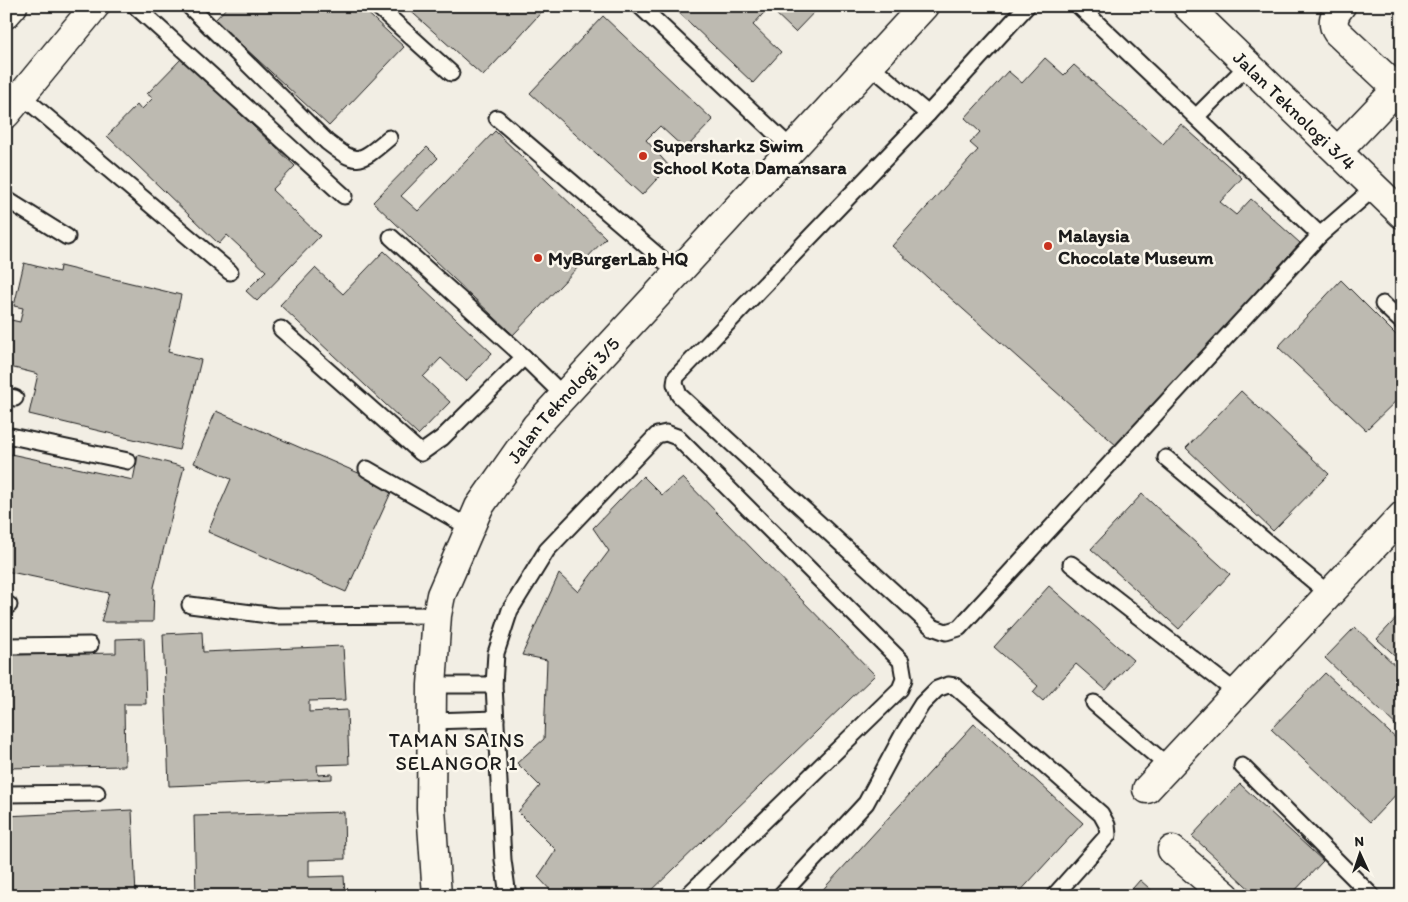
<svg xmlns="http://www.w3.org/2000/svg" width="1408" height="902" viewBox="0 0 1408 902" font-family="Itim,sans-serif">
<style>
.building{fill:#bdbab1;stroke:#1c1c1c}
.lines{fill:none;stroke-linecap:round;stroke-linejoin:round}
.service-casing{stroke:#1c1c1c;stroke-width:19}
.minor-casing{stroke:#1c1c1c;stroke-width:31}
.tertiary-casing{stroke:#1c1c1c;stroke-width:31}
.service{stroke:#fbf7ec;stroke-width:15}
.minor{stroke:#fbf7ec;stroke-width:28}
.tertiary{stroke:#fbf7ec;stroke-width:28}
.poi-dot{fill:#c8321e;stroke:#fbf7ec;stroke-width:2}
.labels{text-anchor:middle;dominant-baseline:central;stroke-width:5;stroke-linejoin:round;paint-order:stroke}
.street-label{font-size:19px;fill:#1c1c1c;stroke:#fbf7ec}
.poi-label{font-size:19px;font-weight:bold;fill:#1c1c1c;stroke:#fbf7ec;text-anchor:start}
.neighbourhood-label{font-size:20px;letter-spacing:1px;fill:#1c1c1c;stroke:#fbf7ec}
</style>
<rect width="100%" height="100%" fill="#f2eee4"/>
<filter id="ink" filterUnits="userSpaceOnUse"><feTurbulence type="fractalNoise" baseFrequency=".02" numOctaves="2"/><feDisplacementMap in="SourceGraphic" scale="10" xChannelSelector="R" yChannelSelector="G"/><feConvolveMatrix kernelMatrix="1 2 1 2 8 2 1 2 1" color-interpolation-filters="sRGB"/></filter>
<g filter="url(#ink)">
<g class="building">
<path d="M 228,6 L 360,6 L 404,47 L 329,126 L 215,20 Z"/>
<path d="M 405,6 L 547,6 L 483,76 Z"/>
<path d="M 672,6 L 820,6 L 795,32 L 769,7 L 753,25 L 781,52 L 753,83 Z"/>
<path d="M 603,16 L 713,120 L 685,149 L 660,126 L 646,140 L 669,166 L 642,195 L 530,93 Z"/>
<path d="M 182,58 L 295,166 L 272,190 L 320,236 L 257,301 L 246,291 L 266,271 L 227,235 L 219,244 L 107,136 L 137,105 L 141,110 L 153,98 L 147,94 Z"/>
<path d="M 1045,58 L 1064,75 L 1074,65 L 1163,144 L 1181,124 L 1242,178 L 1220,202 L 1236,215 L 1251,199 L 1300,243 L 1117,446 L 892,246 L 978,150 L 970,143 L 980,132 L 965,118 L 1008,71 L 1022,83 Z"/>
<path d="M 495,131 L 606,238 L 513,335 L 373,202 L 427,147 L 438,158 L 401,196 L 418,211 Z"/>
<path d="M 384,251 L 492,353 L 466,381 L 441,358 L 423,377 L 450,402 L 418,435 L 280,305 L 315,268 L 343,294 Z"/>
<path d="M 24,263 L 59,272 L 60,266 L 181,295 L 168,352 L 201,360 L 179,450 L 29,414 L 38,374 L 6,366 L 6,341 L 11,320 L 20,322 L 23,308 L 14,306 Z"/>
<path d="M 1341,280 L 1402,341 L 1402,395 L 1366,430 L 1278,347 Z"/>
<path d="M 1241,391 L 1329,474 L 1273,531 L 1186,448 Z"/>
<path d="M 216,411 L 393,488 L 346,592 L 208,532 L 231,479 L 194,463 Z"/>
<path d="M 6,453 L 133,480 L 138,455 L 184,467 L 154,587 L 153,622 L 101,622 L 109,593 L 6,571 Z"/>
<path d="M 643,476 L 662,495 L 683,478 L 875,675 L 646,896 L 556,896 L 538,877 L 556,850 L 518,812 L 540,786 L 517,763 L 544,739 L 547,660 L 522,655 L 559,574 L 578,592 L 609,551 L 593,528 Z"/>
<path d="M 1142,494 L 1230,574 L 1179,629 L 1091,549 Z"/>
<path d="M 1049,586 L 1133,660 L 1106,690 L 1076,664 L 1043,701 L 1033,692 L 1038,686 L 994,647 Z"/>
<path d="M 1402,612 L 1402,662 L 1377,639 Z"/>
<path d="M 1355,627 L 1402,672 L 1402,731 L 1325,658 Z"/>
<path d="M 202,632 L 203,652 L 343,646 L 346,700 L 309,701 L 309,712 L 347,710 L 349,764 L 317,765 L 318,775 L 332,774 L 332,779 L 169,786 L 163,634 Z"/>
<path d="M 144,638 L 146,704 L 124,704 L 125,766 L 6,768 L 6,655 L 116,653 L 116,639 Z"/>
<path d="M 1325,673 L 1402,744 L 1402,788 L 1370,822 L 1271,729 Z"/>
<path d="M 974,724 L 1083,823 L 1016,896 L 817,896 Z"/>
<path d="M 1240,784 L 1323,861 L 1290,896 L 1257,896 L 1192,836 Z"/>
<path d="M 132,810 L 136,896 L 6,896 L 6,816 Z"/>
<path d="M 344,812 L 345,859 L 309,860 L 309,877 L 344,876 L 345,896 L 196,896 L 194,816 Z"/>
<path d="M 1140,880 L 1158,896 L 1126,896 Z"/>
</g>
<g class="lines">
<defs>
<g id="service">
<path d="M 135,6 L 344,196"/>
<path d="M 189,6 L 327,142 C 358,166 359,163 389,138"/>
<path d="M 377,6 L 451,73"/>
<path d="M 640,6 L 792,149"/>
<path d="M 1027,6 L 928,114 L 676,377 L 675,384 L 679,395 L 932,627 L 946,632 L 959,628 L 1320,235 L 1375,187"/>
<path d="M 1079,6 L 1320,235"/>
<path d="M 870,65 L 928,114"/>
<path d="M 21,95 L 230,272"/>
<path d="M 1196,117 L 1248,65"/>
<path d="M 497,118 L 677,272"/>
<path d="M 6,199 L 67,237"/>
<path d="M 1383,304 L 1402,322"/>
<path d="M 281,329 L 421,453 L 442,438 L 524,357 L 391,237"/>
<path d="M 524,357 L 564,396"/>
<path d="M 6,396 L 15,398"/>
<path d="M 6,435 L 128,461"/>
<path d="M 1166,458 L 1329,594"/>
<path d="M 367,469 L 470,528"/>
<path d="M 1071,564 L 1237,693"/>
<path d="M 6,605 L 9,605"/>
<path d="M 190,605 L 276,616 L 437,615"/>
<path d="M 6,646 L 90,645"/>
<path d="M 432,685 L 494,685"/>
<path d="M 1094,703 L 1168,766"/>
<path d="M 432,721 L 496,719"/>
<path d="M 1242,766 L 1372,896"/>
<path d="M 6,794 L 97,793"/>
<path d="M 508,896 L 503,860 L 494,685 L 496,653 L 510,610 L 547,550 L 657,435 L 666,433 L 677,437 L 901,661 L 904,679 L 900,689 L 687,896"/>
<path d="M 780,896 L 866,803 L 902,736 L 922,704 L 937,689 L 948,685 L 955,686 L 1101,814 L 1107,825 L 1108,835 L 1054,896"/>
</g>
<g id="minor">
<path id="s1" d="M 1187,6 L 1402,214"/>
<path d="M 1341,6 C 1334,14 1331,23 1337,32 L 1402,93"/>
<path d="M 1338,151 L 1397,89"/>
<path d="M 1147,789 L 1402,516"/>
<path d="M 1172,850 L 1226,896"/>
<path id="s2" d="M 437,896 L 431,809 L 432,685 L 437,615 L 441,595 L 479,507 L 536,426 L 924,6"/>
</g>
<g id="tertiary">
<path d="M 6,14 L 13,6"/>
<path d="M 6,114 L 95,6"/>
</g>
</defs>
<use href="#service" class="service-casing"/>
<use href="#minor" class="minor-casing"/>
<use href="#tertiary" class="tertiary-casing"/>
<use href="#service" class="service"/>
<use href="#minor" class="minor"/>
<use href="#tertiary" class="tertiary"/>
</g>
</g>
<g class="poi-dot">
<circle cx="643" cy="156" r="5"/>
<circle cx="1048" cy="246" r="5"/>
<circle cx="538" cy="258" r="5"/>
</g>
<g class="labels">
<g class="street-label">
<text stroke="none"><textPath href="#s1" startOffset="150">Jalan Teknologi 3/4</textPath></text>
<text stroke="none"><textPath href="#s2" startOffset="534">Jalan Teknologi 3/5</textPath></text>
</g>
<g class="poi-label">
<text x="653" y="145">Supersharkz Swim<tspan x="653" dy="22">School Kota Damansara</tspan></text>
<text x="1058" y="235">Malaysia<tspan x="1058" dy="22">Chocolate Museum</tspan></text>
<text x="548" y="258">MyBurgerLab HQ</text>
</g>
<g class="neighbourhood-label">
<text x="457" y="740">TAMAN SAINS<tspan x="457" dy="23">SELANGOR 1</tspan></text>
</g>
</g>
<rect width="1408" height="902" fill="none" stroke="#fbf7ec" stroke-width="25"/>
<rect x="12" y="12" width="1383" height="877" fill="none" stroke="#1c1c1c" stroke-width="2" filter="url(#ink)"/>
<g transform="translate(1360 854) rotate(357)" stroke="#fbf7ec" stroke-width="4" paint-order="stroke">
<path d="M0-4L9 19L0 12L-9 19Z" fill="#1c1c1c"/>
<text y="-8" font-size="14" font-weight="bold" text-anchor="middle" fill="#1c1c1c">N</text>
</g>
</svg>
